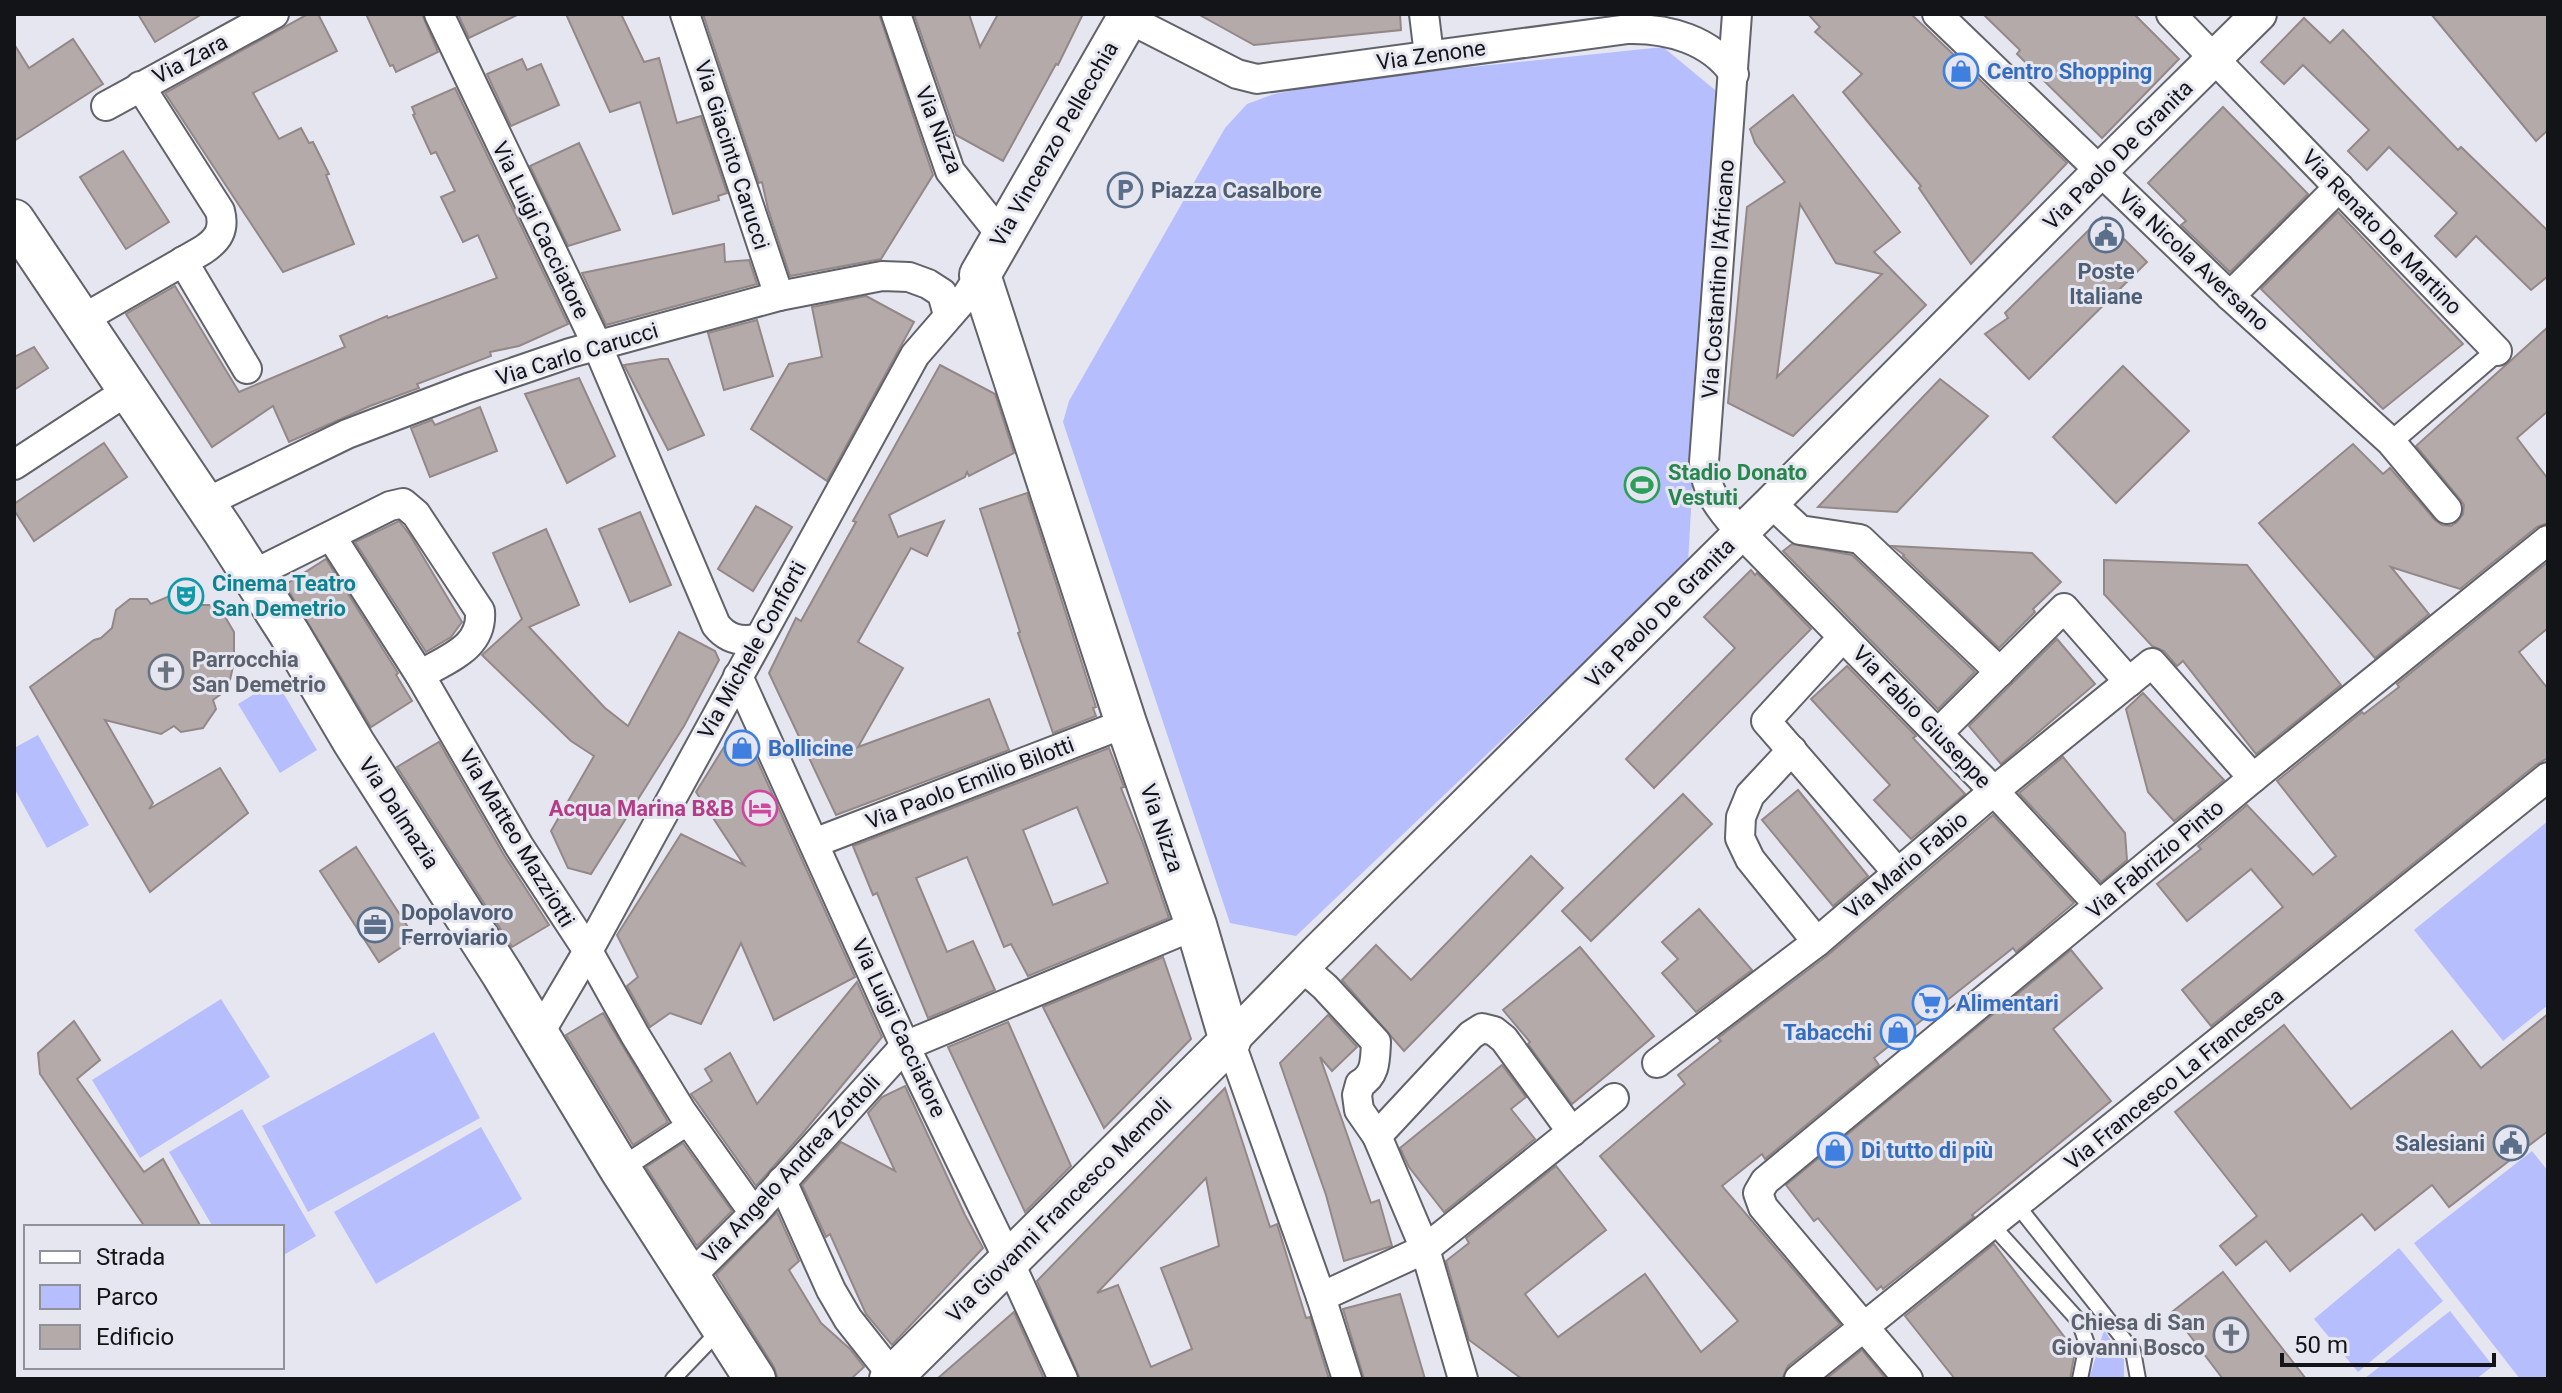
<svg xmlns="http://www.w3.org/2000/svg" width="2562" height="1393" font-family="Roboto,sans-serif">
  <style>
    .green { fill: #b7befe }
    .building { fill: #b4aaa9; stroke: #938887; stroke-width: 2; fill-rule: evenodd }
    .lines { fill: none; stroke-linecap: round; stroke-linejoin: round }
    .service-casing { stroke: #61626a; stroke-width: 18 }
    .pedestrian-casing { stroke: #61626a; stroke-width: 24 }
    .minor-casing { stroke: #61626a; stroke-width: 32 }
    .tertiary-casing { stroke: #61626a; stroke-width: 38 }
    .secondary-casing { stroke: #61626a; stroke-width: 44 }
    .service { stroke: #fff; stroke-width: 14 }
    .pedestrian { stroke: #fff; stroke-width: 20 }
    .minor { stroke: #fff; stroke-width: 28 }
    .tertiary { stroke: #fff; stroke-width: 34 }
    .secondary { stroke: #fff; stroke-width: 40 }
    .labels { text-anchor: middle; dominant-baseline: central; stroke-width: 6; stroke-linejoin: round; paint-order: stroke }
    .street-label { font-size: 22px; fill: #131417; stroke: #e5e6f0 }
    .shop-label { font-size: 22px; font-weight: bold; fill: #366cbe; stroke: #e5e6f0; text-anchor: start }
    .service-label { font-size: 22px; font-weight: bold; fill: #4e5e75; stroke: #e5e6f0; text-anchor: start }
    .leisure-label { font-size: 22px; font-weight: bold; fill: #27864d; stroke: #e5e6f0; text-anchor: start }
    .culture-label { font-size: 22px; font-weight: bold; fill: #0d838f; stroke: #e5e6f0; text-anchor: start }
    .worship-label { font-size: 22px; font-weight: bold; fill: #5b616d; stroke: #e5e6f0; text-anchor: start }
    .hotel-label { font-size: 22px; font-weight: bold; fill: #b23c85; stroke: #e5e6f0; text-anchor: end }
  </style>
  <rect width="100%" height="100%" fill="#e5e6f0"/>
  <g class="green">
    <polygon points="1663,47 1715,90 1688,563 1296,936 1230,923 1063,422 1069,401 1225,128 1247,104 1274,94 1347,80"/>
    <polygon points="276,681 317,750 280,773 238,704"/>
    <polygon points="38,735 89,825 47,848 14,788 14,748"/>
    <polygon points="2548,821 2548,1005 2503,1041 2414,930"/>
    <polygon points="221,999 270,1077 140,1158 92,1080"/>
    <polygon points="434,1032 480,1118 308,1212 262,1126"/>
    <polygon points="242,1109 316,1236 282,1256 282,1227 213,1227 169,1152"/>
    <polygon points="481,1127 522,1199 376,1284 334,1212"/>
    <polygon points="2532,1151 2548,1171 2548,1379 2520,1379 2414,1243"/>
    <polygon points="2399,1248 2443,1301 2358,1372 2314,1319"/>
    <polygon points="2450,1311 2493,1366 2476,1379 2364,1379"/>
    <polygon points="2104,1330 2124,1360 2124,1379 2089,1379"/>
  </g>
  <g class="building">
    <polygon points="138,14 202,14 155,42"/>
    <polygon points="308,14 318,14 337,51 253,93 279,139 301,128 309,143 313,142 329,174 326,175 354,244 283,272 165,93"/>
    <polygon points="366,14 422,14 438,52 396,72 393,65 390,66"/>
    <polygon points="458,14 519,14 469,38"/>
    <polygon points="566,14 621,14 644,62 659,58 677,123 701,116 727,193 718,196 719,200 673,214 640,102 610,112"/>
    <polygon points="703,14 879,14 933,175 881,259 790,276 768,209 762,182 759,183"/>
    <polygon points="914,14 969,14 980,47 998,14 1083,14 1058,65 1056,64 1003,161 956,135"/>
    <polygon points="1198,14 1400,14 1401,30 1254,45"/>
    <polygon points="1808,14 1911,14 2067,163 1971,264 1919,188 1921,186 1843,92 1862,74 1815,32 1820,27"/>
    <polygon points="1983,14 2134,14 2179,59 2102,138 2017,54 2020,50"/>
    <polygon points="2431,14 2548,14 2548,130 2536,141"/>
    <polygon points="2304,18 2330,43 2343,30 2458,150 2461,147 2548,231 2548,276 2531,290 2476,236 2456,257 2435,236 2457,213 2389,147 2367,170 2348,151 2369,130 2303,65 2284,84 2261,62"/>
    <polygon points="73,39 103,84 14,141 14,44 29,68"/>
    <polygon points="522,59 527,70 541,64 559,105 511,126 487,74"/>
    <polygon points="455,88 568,324 519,346 490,352 491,356 417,384 419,388 370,406 289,442 273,406 212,447 126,314 175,286 239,392 345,347 340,336 387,316 388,318 497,278 478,235 463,242 441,197 455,191 436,152 431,154 413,115 415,114 412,107"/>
    <path d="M1793,95L1900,232L1874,252L1926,305L1793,436L1728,403L1747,207L1785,182L1755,143L1750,129ZM1800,204L1836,263L1882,274L1777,377Z"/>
    <polygon points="2223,107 2308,194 2230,272 2181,225 2186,221 2148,183"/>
    <polygon points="579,143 620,230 568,246 530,166"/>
    <polygon points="123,151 169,222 126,249 80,177"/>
    <polygon points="2338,212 2463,344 2383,409 2261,289"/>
    <polygon points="2102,217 2147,262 2029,379 1985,334 2008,318 2005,313"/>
    <polygon points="724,244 725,262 749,260 757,284 606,325 582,273"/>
    <polygon points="866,296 914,322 827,481 751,429 789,364 822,357 812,307"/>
    <polygon points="757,320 773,376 724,390 708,333"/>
    <polygon points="2548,327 2548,411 2517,438 2548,479 2548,523 2537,527 2460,589 2391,567 2429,614 2375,658 2259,523 2353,444 2383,474 2390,468 2435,520 2442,525 2451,526 2457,522 2463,514 2464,505 2460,499 2416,446"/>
    <polygon points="34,347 48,368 14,390 14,357"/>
    <polygon points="661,359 668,359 704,435 668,450 624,365"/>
    <polygon points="940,365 995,394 1014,453 969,476 967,472 965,477 889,515 898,537 944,521 927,556 911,548 858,642 903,668 858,747 989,699 1009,750 836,815 769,673 796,618 801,621 856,522 853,521"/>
    <polygon points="2123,366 2189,431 2116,503 2053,437"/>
    <polygon points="579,378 615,456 567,483 525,394"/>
    <polygon points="1940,379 1988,416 1897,512 1818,507"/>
    <polygon points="480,407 497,451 430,477 411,428 432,420 435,425"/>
    <polygon points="104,443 127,477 34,541 14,510 14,504"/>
    <polygon points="1027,493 1096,707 1093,708 1096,716 1053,733 1018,633 1020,632 980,509"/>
    <polygon points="756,506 792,527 753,591 718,569"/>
    <polygon points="640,512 671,585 630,602 599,529"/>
    <polygon points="399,521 410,535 462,622 451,637 426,652 355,542"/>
    <polygon points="546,529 579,605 529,627 605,708 628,726 679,632 715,651 719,660 684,726 591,874 568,868 551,831 594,756 571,741 482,655 522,619 493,553"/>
    <polygon points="1792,544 1852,555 1975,672 1938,709 1783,551"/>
    <polygon points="1892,546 2032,553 2061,582 2033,609 2035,612 1999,648 1903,556 1904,555"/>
    <polygon points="326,559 398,673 396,675 412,701 371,727 285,585"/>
    <polygon points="2104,560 2247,565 2341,685 2256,754 2183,661 2177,666 2164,651 2152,646 2104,594"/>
    <polygon points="2548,562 2548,628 2519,652 2548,689 2548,758 2537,764 2211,1026 2182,990 2283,907 2251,869 2187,921 2157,884 2201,849 2198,846 2247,805 2313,875 2336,856 2277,781 2362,712 2364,714 2399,687 2397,684"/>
    <polygon points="1751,570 1755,575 1757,573 1811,629 1654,788 1626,759 1735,648 1704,617"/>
    <polygon points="172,595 196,605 209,605 221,610 234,632 234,662 228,689 213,700 216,709 203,728 181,732 174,726 161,734 105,720 153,803 149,809 220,768 248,813 150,892 30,687 94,640 101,638 112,628 116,610 130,599 147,599 151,604"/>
    <polygon points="2057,639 2095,684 2001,764 1969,726"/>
    <polygon points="1847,666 1916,736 1913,738 1965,794 1911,839 1874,800 1890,785 1811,699"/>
    <polygon points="2143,693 2224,780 2174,821 2148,792 2126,709"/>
    <polygon points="747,738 855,977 774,1020 741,943 701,1024 670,1013 650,1027 627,986 638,977 617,935 681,834 744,865 696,792 724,747"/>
    <polygon points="439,742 504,855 549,925 512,947 397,767"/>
    <path d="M1109,748L1124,787L1121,788L1143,843L1169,918L1028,976L1011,944L1004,947L967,857L916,878L947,952L973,941L995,990L928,1018L877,893L873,895L853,846ZM1077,807L1108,883L1053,905L1023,830Z"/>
    <polygon points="2063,757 2125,833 2127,860 2101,882 2019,793"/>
    <polygon points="1798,790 1868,876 1833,906 1762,820"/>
    <polygon points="1683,794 1712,824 1591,941 1562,911"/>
    <polygon points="1993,815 2074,903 2016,952 2013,948 1874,1058 1879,1065 1765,1159 1762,1154 1722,1186 1840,1324 1788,1366 1782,1379 1522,1379 1469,1340 1446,1261 1469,1243 1466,1238 1556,1166 1606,1230 1525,1294 1558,1337 1645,1274 1701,1352 1738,1321 1600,1156 1685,1084 1678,1075 1721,1041 1718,1038 1828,955"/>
    <polygon points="356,847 415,938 379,962 320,871"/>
    <polygon points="1531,856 1563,888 1404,1051 1342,980 1376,945 1411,980"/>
    <polygon points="1699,909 1752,970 1696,1012 1662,973 1678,959 1662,942"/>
    <polygon points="1580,947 1654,1036 1572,1104 1528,1044 1530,1042 1503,1010"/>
    <polygon points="2071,950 2102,988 2053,1029 2111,1101 1972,1215 1974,1217 1883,1289 1881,1286 1877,1290 1818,1218 1814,1221 1786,1185"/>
    <polygon points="1163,957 1191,1039 1104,1128 1043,1007"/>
    <polygon points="857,982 882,1037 802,1134 756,1186 691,1094 712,1081 705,1069 730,1053 757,1104"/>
    <polygon points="603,1013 668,1122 633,1145 566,1035"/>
    <polygon points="2548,1014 2548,1131 2449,1207 2432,1185 2375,1230 2362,1214 2290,1271 2266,1241 2236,1265 2220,1246 2257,1216 2175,1112 2284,1025 2351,1109 2452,1031 2481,1068"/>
    <polygon points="1328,1015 1357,1047 1332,1071 1320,1057 1371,1203 1379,1200 1392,1246 1344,1261 1326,1195 1280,1063"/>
    <polygon points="74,1021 100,1060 77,1079 144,1172 163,1159 201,1227 145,1227 40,1074 38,1053"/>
    <polygon points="1008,1022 1071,1166 1025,1212 948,1047"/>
    <polygon points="1502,1065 1526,1097 1511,1109 1535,1139 1444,1212 1409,1167 1400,1148"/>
    <polygon points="905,1086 965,1215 983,1248 892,1345 866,1314 830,1234 826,1237 802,1185 841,1142 895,1171 868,1113 882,1097"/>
    <path d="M1225,1088L1270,1227L1277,1224L1306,1318L1310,1317L1329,1379H1080L1037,1281ZM1206,1178L1219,1246L1161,1268L1192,1349L1151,1367L1118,1285L1097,1293Z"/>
    <polygon points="683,1143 732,1211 697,1246 646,1167"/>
    <polygon points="777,1212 799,1261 789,1270 821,1323 850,1349 864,1367 851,1379 778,1379 774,1367 716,1275"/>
    <polygon points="1994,1244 2075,1351 2070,1379 1955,1379 1905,1316"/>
    <polygon points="2223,1272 2306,1379 2223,1379 2172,1312"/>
    <polygon points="1400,1294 1425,1379 1364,1379 1343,1309"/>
    <polygon points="1014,1312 1044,1379 937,1379"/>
    <polygon points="1862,1350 1886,1379 1826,1379"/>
  </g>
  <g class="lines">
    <g class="service-casing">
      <g id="service">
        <polyline points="2017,1205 2133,1351 2138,1379"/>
        <polyline points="1992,1225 2079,1321 2087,1344 2080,1379"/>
        <polyline points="673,1379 719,1331"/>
      </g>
    </g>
    <g class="pedestrian-casing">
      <g id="pedestrian">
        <polyline points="2391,442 2497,351"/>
        <polyline points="620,1169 689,1124"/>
      </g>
    </g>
    <g class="minor-casing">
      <g id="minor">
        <path d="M439,14L597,345L716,625C727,639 740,642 757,639"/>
        <polyline points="685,14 779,296"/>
        <polyline points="896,14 950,171 1002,236"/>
        <polyline points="1424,14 1429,55"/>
        <path d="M1737,14L1704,462C1705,493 1722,511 1741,533L1994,791L2099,905"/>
        <polyline points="1937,14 2230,296 2391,442 2447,509"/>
        <polyline points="2171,14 2497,351"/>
        <path d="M1127,18L1237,74L1257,79L1628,29C1668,28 1711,40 1734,74"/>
        <polyline points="106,106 274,14"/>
        <polyline points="183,261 247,369"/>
        <polyline points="2230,296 2339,187"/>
        <path d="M81,320L203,250C218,240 225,230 220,211L140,86"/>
        <polyline points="14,465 127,391"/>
        <polyline points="205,503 347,434 468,388 570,353 779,296 882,276 909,277 928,284 942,293 948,315"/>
        <polyline points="1771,503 1800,530 1860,539 2000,672"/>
        <polyline points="331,536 420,675 519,846 588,951 635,1035 682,1112 754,1213"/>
        <path d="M252,575L390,506L403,503L416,514L480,611C483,648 448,658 420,675"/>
        <polyline points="1843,637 1766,721 1897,872"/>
        <polyline points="738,676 905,1046 1008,1259 1063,1379"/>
        <polyline points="1938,733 2064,608 2129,682"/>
        <polyline points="1792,750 1750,795 1741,817 1740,838 1750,859 1817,942"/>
        <polyline points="814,843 1126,723"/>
        <path d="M1302,967L1325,987L1376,1042C1375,1060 1376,1075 1360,1084L1357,1095L1359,1110L1377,1136L1425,1249L1463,1379"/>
        <polyline points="539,1034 588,951 915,355 967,295 980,275"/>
        <polyline points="1230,1041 1321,1297 1347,1379"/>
        <polyline points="1657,1063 1817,942 1994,791 2152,663 2253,778"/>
        <polyline points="1377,1136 1471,1035 1482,1028 1494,1031 1504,1039 1572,1132"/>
        <polyline points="782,1181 831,1290 848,1319 893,1376"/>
        <polyline points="690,1277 754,1213 905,1046 1196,925"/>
        <polyline points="1321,1297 1425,1249 1614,1098"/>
        <polyline points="1799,1379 2548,777"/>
        <polyline points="1908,1379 1763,1207 1758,1193 1765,1181 2253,778 2548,540"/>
      </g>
    </g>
    <g class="tertiary-casing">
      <polyline id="tertiary" points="1230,1041 1314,955 1771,503 2100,171 2259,14"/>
    </g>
    <g class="secondary-casing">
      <g id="secondary">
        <polyline points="14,220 224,532 289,633 354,743 502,974 620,1169 755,1379"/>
        <polyline points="890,1379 1230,1041 1196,925 1126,723 980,275 1130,14"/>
      </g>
    </g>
    <use href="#service" class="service"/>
    <use href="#pedestrian" class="pedestrian"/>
    <use href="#minor" class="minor"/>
    <use href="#tertiary" class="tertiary"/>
    <use href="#secondary" class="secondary"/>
  </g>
  <defs>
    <g id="shop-ring" transform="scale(1.8)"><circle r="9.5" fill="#e5e6f0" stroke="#3f7fe0" stroke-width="1.5"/><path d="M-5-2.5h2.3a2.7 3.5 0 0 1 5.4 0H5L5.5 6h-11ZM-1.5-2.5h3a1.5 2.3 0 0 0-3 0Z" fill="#3f7fe0"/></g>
    <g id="parking-ring" transform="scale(1.8)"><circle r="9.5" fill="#e5e6f0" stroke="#5c6f8a" stroke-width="1.5"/><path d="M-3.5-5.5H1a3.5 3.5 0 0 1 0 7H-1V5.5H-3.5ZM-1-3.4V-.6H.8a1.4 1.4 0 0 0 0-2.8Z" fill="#5c6f8a"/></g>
    <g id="civic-ring" transform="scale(1.8)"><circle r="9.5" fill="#e5e6f0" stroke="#5c6f8a" stroke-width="1.5"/><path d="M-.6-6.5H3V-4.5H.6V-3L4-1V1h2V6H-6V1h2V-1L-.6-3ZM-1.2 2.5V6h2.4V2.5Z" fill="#5c6f8a"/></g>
    <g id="stadium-ring" transform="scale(1.8)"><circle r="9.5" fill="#e5e6f0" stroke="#2e9e5b" stroke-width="1.5"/><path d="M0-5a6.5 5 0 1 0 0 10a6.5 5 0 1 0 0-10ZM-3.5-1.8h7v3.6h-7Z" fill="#2e9e5b"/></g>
    <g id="theatre-ring" transform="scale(1.8)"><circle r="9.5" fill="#e5e6f0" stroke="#0f9aa8" stroke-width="1.5"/><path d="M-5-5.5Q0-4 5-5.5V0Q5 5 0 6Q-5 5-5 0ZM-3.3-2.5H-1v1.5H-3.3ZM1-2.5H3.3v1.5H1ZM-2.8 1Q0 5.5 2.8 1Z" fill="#0f9aa8"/></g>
    <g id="church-ring" transform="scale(1.8)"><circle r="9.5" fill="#e5e6f0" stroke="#6b7280" stroke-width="1.5"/><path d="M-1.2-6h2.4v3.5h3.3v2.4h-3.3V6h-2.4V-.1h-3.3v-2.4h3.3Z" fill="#6b7280"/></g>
    <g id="hotel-ring" transform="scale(1.8)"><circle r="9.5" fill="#e5e6f0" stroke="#d1479c" stroke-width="1.5"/><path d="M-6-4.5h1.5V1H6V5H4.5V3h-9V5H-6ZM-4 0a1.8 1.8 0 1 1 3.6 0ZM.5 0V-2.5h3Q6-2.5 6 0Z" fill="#d1479c"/></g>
    <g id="office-ring" transform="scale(1.8)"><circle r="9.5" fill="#e5e6f0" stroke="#5c6f8a" stroke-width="1.5"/><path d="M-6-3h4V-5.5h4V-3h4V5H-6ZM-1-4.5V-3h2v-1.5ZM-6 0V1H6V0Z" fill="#5c6f8a"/></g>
    <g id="supermarket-ring" transform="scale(1.8)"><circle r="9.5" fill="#e5e6f0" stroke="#3f7fe0" stroke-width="1.5"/><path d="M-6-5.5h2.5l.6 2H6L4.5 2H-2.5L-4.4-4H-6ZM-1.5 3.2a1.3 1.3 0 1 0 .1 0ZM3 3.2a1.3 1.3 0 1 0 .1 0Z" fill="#3f7fe0"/></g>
  </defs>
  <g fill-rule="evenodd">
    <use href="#shop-ring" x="1961" y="71"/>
    <use href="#parking-ring" x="1125" y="190"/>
    <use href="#civic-ring" x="2106" y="235"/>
    <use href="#stadium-ring" x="1642" y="485"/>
    <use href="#theatre-ring" x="186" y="596"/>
    <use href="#church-ring" x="166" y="672"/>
    <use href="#shop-ring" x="742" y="748"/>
    <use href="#hotel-ring" x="760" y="808"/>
    <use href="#office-ring" x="375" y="925"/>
    <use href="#supermarket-ring" x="1930" y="1003"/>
    <use href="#shop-ring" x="1898" y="1032"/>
    <use href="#civic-ring" x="2511" y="1143"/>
    <use href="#shop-ring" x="1835" y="1150"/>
    <use href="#church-ring" x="2231" y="1335"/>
  </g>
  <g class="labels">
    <g class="street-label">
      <text transform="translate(1431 55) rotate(-8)">Via Zenone</text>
      <text transform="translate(190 59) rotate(-28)">Via Zara</text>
      <text transform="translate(939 130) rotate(68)">Via Nizza</text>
      <text transform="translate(1054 144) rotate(-60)">Via Vincenzo Pellecchia</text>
      <text transform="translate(732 155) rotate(72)">Via Giacinto Carucci</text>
      <text transform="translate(2118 155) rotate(-45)">Via Paolo De Granita</text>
      <text transform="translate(541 230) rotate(64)">Via Luigi Cacciatore</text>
      <text transform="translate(2382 232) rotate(46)">Via Renato De Martino</text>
      <text transform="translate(2194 260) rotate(43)">Via Nicola Aversano</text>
      <text transform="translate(1718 279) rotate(-86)">Via Costantino l'Africano</text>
      <text transform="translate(577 354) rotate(-17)">Via Carlo Carucci</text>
      <text transform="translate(1660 613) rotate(-45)">Via Paolo De Granita</text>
      <text transform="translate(752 650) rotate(-61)">Via Michele Conforti</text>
      <text transform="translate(1922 717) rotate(46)">Via Fabio Giuseppe</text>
      <text transform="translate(970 783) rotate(-21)">Via Paolo Emilio Bilotti</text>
      <text transform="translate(399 813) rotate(57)">Via Dalmazia</text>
      <text transform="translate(1162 828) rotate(71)">Via Nizza</text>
      <text transform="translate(517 838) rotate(59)">Via Matteo Mazziotti</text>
      <text transform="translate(2155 859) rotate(-40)">Via Fabrizio Pinto</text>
      <text transform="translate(1906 865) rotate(-40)">Via Mario Fabio</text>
      <text transform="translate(899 1028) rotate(65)">Via Luigi Cacciatore</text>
      <text transform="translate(2174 1079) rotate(-39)">Via Francesco La Francesca</text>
      <text transform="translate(791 1169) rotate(-47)">Via Angelo Andrea Zottoli</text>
      <text transform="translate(1059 1210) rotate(-45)">Via Giovanni Francesco Memoli</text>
    </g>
    <g class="shop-label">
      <text x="1987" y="71">Centro Shopping</text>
      <text x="768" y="748">Bollicine</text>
      <text x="1956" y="1003">Alimentari</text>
      <text x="1872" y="1032" text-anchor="end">Tabacchi</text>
      <text x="1861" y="1150">Di tutto di più</text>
    </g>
    <g class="service-label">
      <text x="1151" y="190">Piazza Casalbore</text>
      <text x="2106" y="271" text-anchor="middle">Poste<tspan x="2106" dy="25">Italiane</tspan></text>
      <text x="401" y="912">Dopolavoro<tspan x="401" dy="25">Ferroviario</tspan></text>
      <text x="2485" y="1143" text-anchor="end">Salesiani</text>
    </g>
    <g class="leisure-label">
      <text x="1668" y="472">Stadio Donato<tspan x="1668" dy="25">Vestuti</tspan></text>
    </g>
    <g class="culture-label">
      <text x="212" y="583">Cinema Teatro<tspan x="212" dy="25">San Demetrio</tspan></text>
    </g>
    <g class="worship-label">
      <text x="192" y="659">Parrocchia<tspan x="192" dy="25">San Demetrio</tspan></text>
      <text x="2205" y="1322" text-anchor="end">Chiesa di San<tspan x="2205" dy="25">Giovanni Bosco</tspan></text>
    </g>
    <g class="hotel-label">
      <text x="734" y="808">Acqua Marina B&amp;B</text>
    </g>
  </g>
  <rect width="2562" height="1393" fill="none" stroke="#131417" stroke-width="32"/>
  <rect x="24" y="1225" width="260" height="144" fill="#e5e6f0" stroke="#919299" stroke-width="2"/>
  <rect x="40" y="1251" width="40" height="12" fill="#ffffff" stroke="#919299" stroke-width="2"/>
  <text x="96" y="1265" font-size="24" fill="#131417">Strada</text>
  <rect x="40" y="1285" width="40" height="24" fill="#b7befe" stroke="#919299" stroke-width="2"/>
  <text x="96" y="1305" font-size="24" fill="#131417">Parco</text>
  <rect x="40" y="1325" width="40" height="24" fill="#b4aaa9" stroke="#919299" stroke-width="2"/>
  <text x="96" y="1345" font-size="24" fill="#131417">Edificio</text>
  <path d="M2282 1353v12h212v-12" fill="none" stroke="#131417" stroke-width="4"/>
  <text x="2294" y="1353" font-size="24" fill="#131417" stroke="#e5e6f0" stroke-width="6" paint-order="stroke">50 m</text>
</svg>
